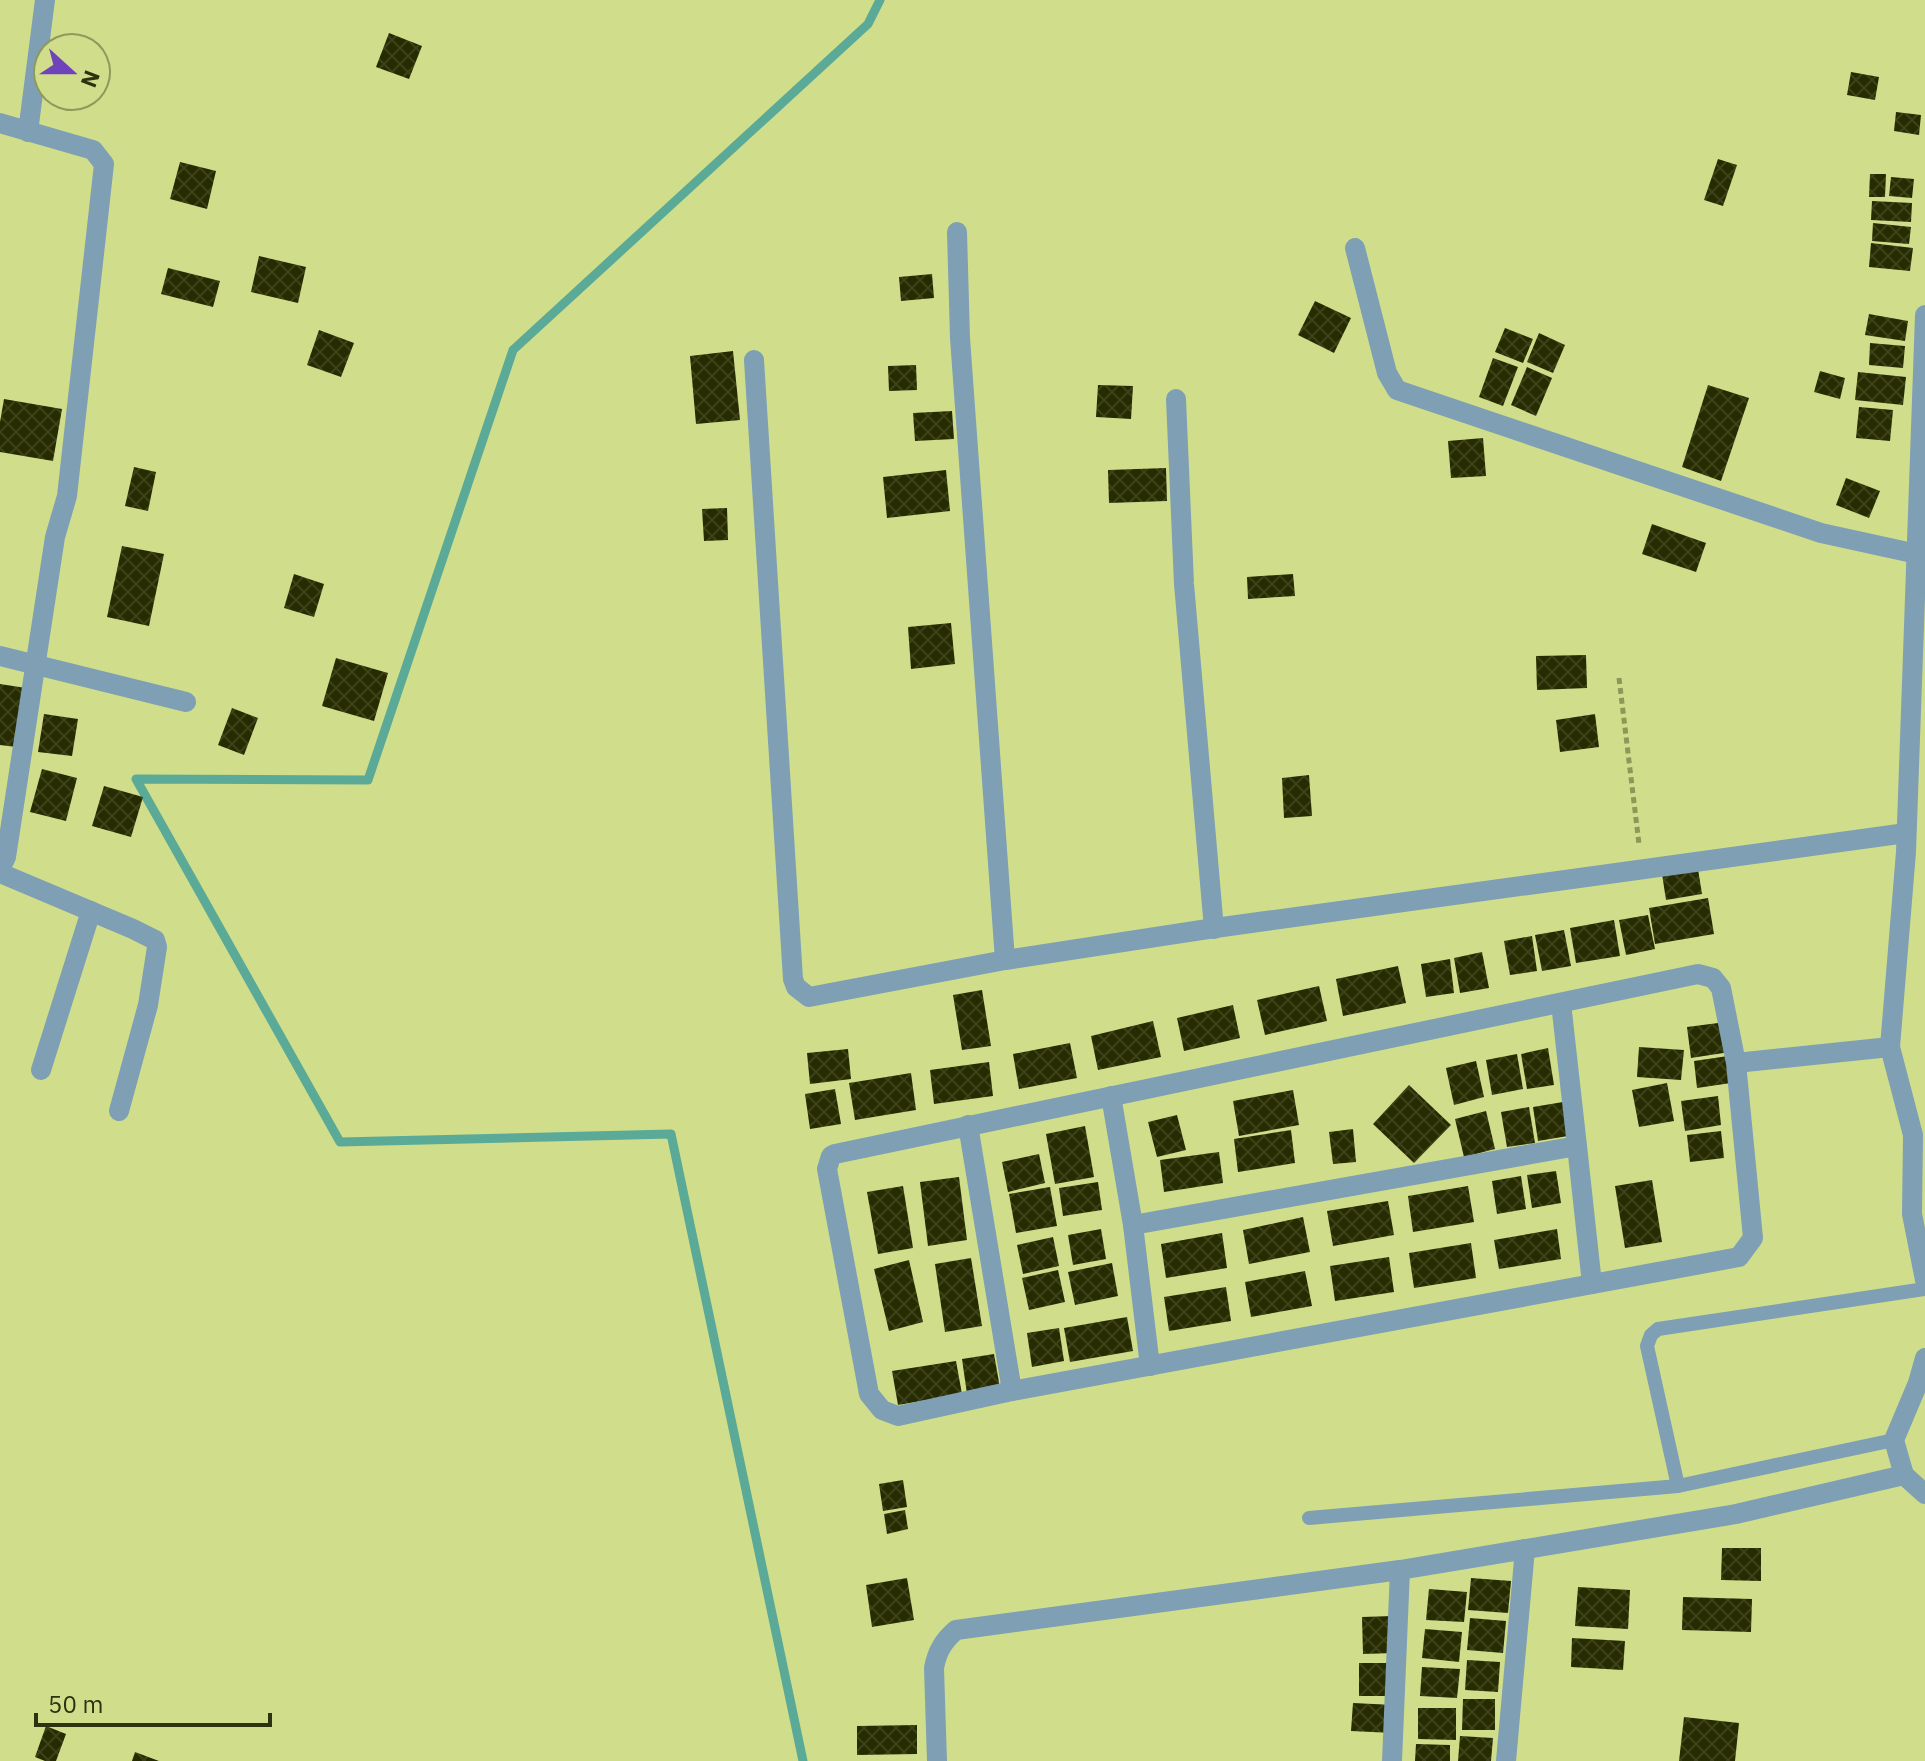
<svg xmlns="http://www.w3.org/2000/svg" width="1925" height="1761" font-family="'IBM Plex Sans',sans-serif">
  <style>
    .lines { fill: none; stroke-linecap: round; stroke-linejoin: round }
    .stream { stroke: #5aaa97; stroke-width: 9 }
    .building { fill: url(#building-cross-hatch) }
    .path { stroke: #8c9758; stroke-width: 5; stroke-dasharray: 6 4; stroke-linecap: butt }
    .lane { stroke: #7f9fb4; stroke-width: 14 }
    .street { stroke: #7f9fb4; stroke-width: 20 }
  </style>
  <defs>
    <pattern id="building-cross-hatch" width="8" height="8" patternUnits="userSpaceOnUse" patternTransform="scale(2)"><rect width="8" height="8" fill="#262b00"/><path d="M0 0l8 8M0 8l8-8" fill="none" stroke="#3d421b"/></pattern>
  </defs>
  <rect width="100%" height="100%" fill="#d0de8c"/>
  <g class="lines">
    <polyline class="stream" points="803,1761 671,1134 340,1142 136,779 368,780 513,350 868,24 880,0"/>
  </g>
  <g class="building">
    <polygon points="389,33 422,46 409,79 376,67"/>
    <polygon points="1851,72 1879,77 1875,100 1847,95"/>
    <polygon points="1896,112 1921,115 1919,135 1894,131"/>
    <polygon points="1718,159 1737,165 1723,206 1704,200"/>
    <polygon points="180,162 216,171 207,209 170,199"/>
    <polygon points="1870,174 1886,174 1885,197 1869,197"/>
    <polygon points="1891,177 1914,179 1912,198 1889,196"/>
    <polygon points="1872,201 1912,203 1911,222 1871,220"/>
    <polygon points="1873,223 1911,227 1909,244 1872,241"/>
    <polygon points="1871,243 1913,248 1910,271 1869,267"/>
    <polygon points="259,256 306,267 298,303 251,292"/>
    <polygon points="168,268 220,281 213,307 161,294"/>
    <polygon points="932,274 934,298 901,301 899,277"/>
    <polygon points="1315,301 1351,318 1334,353 1298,335"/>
    <polygon points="1869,314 1908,321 1905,341 1865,335"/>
    <polygon points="1505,328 1533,339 1523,363 1495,352"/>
    <polygon points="319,330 354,343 341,377 307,365"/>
    <polygon points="1539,333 1565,345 1553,373 1527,362"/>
    <polygon points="1870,343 1905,346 1903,368 1869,365"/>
    <polygon points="733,351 740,420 696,424 690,356"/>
    <polygon points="1493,358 1518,367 1503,406 1479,397"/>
    <polygon points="916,365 917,390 889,391 888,366"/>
    <polygon points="1527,367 1552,378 1536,416 1511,405"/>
    <polygon points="1820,371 1845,378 1840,399 1814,392"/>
    <polygon points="1858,372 1906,377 1903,405 1855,400"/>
    <polygon points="1098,385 1133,386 1131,419 1096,417"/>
    <polygon points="1708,385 1749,398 1721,481 1682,467"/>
    <polygon points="4,399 62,409 53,461 0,452 0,422"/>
    <polygon points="1859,407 1893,410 1890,441 1856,438"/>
    <polygon points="952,411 954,439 915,441 913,413"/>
    <polygon points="1483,438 1486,476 1451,478 1448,441"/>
    <polygon points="134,467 156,472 148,511 125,506"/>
    <polygon points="1166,468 1167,501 1109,503 1108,470"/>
    <polygon points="946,470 950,511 887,518 883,477"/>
    <polygon points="1846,478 1880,491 1869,518 1836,505"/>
    <polygon points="727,508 728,540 704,541 702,509"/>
    <polygon points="1652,524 1706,543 1696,572 1642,554"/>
    <polygon points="122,546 164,554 149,626 107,617"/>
    <polygon points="294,574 324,584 314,617 284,608"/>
    <polygon points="1293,574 1295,596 1248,599 1247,577"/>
    <polygon points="951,623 955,664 911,669 908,627"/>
    <polygon points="1586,655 1587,688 1537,690 1536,656"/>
    <polygon points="336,658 388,673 374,721 322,706"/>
    <polygon points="0,684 26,688 16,747 0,745"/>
    <polygon points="232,708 258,718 244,755 218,745"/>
    <polygon points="44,714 78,719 72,756 38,752"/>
    <polygon points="1595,714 1599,747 1560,752 1556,720"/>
    <polygon points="42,769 77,778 66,821 30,812"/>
    <polygon points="1309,775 1312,816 1284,818 1282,778"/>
    <polygon points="104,786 143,797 131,837 92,826"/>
    <polygon points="1698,869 1702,894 1666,900 1662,874"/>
    <polygon points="1708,898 1714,934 1655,944 1649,908"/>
    <polygon points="1648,915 1655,949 1626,955 1619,920"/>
    <polygon points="1614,920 1620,956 1576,963 1570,928"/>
    <polygon points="1564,930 1571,966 1542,971 1535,935"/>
    <polygon points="1532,936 1537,971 1510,975 1504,941"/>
    <polygon points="1482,952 1489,988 1460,993 1454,958"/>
    <polygon points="1450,959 1454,993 1426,997 1421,964"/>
    <polygon points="1398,966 1406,1003 1343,1016 1336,979"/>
    <polygon points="1319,986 1327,1021 1265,1035 1257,1000"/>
    <polygon points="982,990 991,1046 962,1050 953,995"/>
    <polygon points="1233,1005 1240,1038 1184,1051 1177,1018"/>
    <polygon points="1153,1021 1161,1057 1098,1070 1091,1036"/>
    <polygon points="1726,1022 1730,1052 1691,1058 1687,1027"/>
    <polygon points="1070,1043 1077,1078 1019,1089 1013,1054"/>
    <polygon points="1639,1047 1684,1050 1681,1080 1637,1077"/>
    <polygon points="1548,1048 1554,1085 1527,1089 1521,1054"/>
    <polygon points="848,1049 851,1079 810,1084 807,1053"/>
    <polygon points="1517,1054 1523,1089 1492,1095 1486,1060"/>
    <polygon points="1728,1056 1731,1083 1697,1088 1694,1061"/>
    <polygon points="1476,1061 1484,1097 1454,1105 1446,1068"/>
    <polygon points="989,1062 993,1096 934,1104 930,1070"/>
    <polygon points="911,1073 916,1110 855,1120 849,1083"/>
    <polygon points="1667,1083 1674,1121 1639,1127 1632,1090"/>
    <polygon points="1409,1085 1451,1125 1414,1163 1373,1124"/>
    <polygon points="835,1089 841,1124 810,1129 805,1094"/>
    <polygon points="1293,1090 1299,1125 1239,1136 1233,1101"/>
    <polygon points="1718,1096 1721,1125 1685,1131 1681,1101"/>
    <polygon points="1563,1102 1568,1136 1538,1141 1533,1107"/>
    <polygon points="1529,1107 1535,1143 1507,1147 1501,1112"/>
    <polygon points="1486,1111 1495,1149 1464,1157 1455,1119"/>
    <polygon points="1177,1115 1186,1150 1157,1157 1148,1122"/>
    <polygon points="1085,1126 1094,1177 1055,1184 1046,1134"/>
    <polygon points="1353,1129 1356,1162 1333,1164 1329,1132"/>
    <polygon points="1291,1130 1295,1163 1238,1172 1234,1139"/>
    <polygon points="1721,1131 1724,1158 1690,1162 1687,1135"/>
    <polygon points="1219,1152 1223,1183 1164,1192 1160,1160"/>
    <polygon points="1039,1154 1045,1183 1008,1192 1002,1162"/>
    <polygon points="1556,1171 1561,1203 1532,1208 1527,1175"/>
    <polygon points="1521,1176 1526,1209 1497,1214 1492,1181"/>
    <polygon points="959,1177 967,1240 928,1246 920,1182"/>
    <polygon points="1652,1180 1662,1242 1625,1248 1615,1186"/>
    <polygon points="1098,1182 1102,1210 1063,1216 1059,1188"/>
    <polygon points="903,1186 913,1248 878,1254 867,1192"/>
    <polygon points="1468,1186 1474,1222 1413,1232 1408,1196"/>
    <polygon points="1050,1187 1057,1226 1016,1233 1009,1194"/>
    <polygon points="1388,1201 1394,1235 1333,1246 1327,1211"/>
    <polygon points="1303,1217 1310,1252 1249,1264 1243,1230"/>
    <polygon points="1101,1229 1106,1259 1073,1265 1068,1235"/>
    <polygon points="1557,1229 1561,1259 1499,1269 1494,1240"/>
    <polygon points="1222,1233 1227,1268 1166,1278 1161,1244"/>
    <polygon points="1053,1237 1059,1266 1023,1274 1017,1245"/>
    <polygon points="1471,1243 1476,1278 1414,1288 1409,1253"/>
    <polygon points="1389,1257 1394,1292 1335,1301 1330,1266"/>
    <polygon points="971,1258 982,1326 945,1332 935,1264"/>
    <polygon points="909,1260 923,1322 889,1331 874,1269"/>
    <polygon points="1112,1263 1118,1296 1075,1305 1068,1272"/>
    <polygon points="1058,1270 1065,1302 1029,1310 1022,1278"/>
    <polygon points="1305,1271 1312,1306 1251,1317 1245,1282"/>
    <polygon points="1226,1287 1231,1321 1169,1331 1164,1297"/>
    <polygon points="1127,1317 1133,1351 1070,1362 1064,1328"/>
    <polygon points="1059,1328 1064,1361 1032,1367 1027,1333"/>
    <polygon points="994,1354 1000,1388 967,1394 962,1359"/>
    <polygon points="956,1361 962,1394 898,1405 892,1371"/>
    <polygon points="903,1480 907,1507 883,1511 879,1484"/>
    <polygon points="905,1510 908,1529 887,1534 884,1514"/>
    <polygon points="1722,1548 1761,1548 1761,1581 1721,1580"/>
    <polygon points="907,1578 914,1620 872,1627 866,1585"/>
    <polygon points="1471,1578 1511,1581 1508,1613 1468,1610"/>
    <polygon points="1578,1587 1630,1590 1628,1629 1575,1626"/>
    <polygon points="1429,1589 1467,1592 1464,1622 1426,1620"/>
    <polygon points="1683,1597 1752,1599 1751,1632 1682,1630"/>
    <polygon points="1393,1616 1395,1653 1363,1654 1362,1617"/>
    <polygon points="1470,1618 1506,1621 1503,1653 1467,1650"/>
    <polygon points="1425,1629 1462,1632 1459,1662 1422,1658"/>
    <polygon points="1572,1638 1625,1641 1623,1670 1571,1667"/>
    <polygon points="1467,1660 1500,1662 1498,1692 1465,1690"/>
    <rect x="1359" y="1663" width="31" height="33"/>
    <polygon points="1422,1667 1460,1669 1457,1698 1420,1696"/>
    <polygon points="1463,1699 1495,1699 1495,1730 1462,1730"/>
    <polygon points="1353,1703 1394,1705 1393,1733 1351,1731"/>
    <polygon points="1418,1708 1456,1708 1456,1740 1418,1739"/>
    <polygon points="1684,1717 1739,1723 1735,1761 1679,1761"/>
    <polygon points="917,1725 917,1754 857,1755 857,1726"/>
    <polygon points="46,1726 66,1734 56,1761 45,1761 35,1757"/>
    <polygon points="1460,1736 1493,1738 1491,1761 1458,1761"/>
    <polygon points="1416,1744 1450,1745 1450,1761 1415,1761"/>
    <polygon points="135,1752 159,1761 132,1761"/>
  </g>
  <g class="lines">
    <polyline class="path" points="1619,678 1639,844"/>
    <g class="lane">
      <polyline points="1678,1486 1647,1346 1651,1335 1658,1329 1925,1289"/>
      <polyline points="1309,1518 1678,1486 1894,1440"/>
    </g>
    <g class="street">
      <polyline points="0,123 93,150 104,164 67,496 55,537 6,857 0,869"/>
      <polyline points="28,132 45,0"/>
      <polyline points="957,232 960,338 1005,960"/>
      <polyline points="1355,248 1387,373 1397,390 1821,533 1917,554"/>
      <polyline points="1925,315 1906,852 1890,1047 1913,1135 1912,1214 1925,1280"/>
      <polyline points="754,360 793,979 796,987 809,997 1005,960 1208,929 1906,833"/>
      <polyline points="1176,399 1184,584 1214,929"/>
      <polyline points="0,656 186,702"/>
      <polyline points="0,873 133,929 155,940 157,947 148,1005 119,1111"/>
      <polyline points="1736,1063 1753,1238 1739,1257 1012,1391 898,1416 882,1410 869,1394 827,1169 831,1156 835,1154 1698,974 1713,978 1721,988 1736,1063 1890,1047"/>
      <polyline points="41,1070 91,911"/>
      <polyline points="1111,1096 1133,1225 1150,1366"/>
      <polyline points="968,1125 1012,1391"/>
      <polyline points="1577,1146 1592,1284"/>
      <polyline points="1133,1225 1577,1146 1561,1003"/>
      <polyline points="1904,1475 1925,1494"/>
      <path d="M937,1761L934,1668C937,1652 943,1641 956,1630L1400,1570L1736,1514L1904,1475L1894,1440L1918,1383L1925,1358"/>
      <polyline points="1392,1761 1400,1570"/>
      <polyline points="1506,1761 1525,1549"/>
    </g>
  </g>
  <g transform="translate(72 72) rotate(111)"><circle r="38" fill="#d0de8c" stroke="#8f995a" stroke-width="2"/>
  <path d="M0-6L14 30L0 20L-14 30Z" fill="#6f43bb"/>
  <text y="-12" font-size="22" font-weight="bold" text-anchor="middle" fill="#2d3210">N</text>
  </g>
  <path d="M36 1713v12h234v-12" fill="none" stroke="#2d3210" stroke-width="4"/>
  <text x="48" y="1713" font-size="24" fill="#2d3210" stroke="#d0de8c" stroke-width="6" paint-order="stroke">50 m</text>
</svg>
